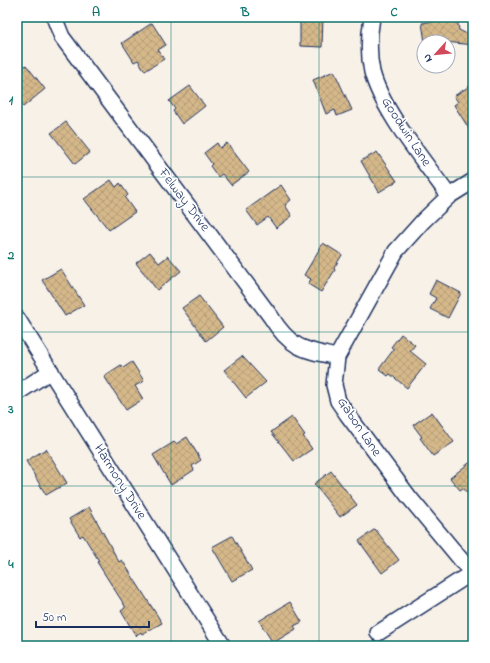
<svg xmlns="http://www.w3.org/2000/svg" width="490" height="663" font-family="'Indie Flower',sans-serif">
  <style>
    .building { fill: url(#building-cross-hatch); stroke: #1b2f5e }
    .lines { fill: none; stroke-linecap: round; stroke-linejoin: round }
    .minor-casing { stroke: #1b2f5e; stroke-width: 18 }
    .minor { stroke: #fff; stroke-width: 15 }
    .grid { fill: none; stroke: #0f766e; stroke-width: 1; stroke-opacity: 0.55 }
    .labels { text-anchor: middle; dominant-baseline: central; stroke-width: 3.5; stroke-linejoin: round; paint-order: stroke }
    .street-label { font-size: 14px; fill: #1b2f5e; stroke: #fff }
    .neatline { fill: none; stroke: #0f766e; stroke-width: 1.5 }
    .grid-label { font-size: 13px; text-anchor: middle; font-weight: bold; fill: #0f766e }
  </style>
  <defs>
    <pattern id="building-cross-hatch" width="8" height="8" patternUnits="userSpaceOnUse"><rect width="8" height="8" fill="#d5b88a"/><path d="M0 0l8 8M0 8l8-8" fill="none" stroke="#b69e7a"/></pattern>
  </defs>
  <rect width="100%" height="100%" fill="#f7f1e8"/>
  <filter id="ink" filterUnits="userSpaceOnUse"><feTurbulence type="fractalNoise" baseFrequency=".025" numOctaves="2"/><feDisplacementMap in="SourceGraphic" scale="8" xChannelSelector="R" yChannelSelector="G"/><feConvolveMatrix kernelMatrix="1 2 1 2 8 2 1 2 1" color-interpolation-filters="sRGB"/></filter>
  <g filter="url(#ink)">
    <g class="building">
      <polygon points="300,17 323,17 322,47 300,46"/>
      <polygon points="457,18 459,30 473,37 473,45 446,42 425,42 422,23"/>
      <polygon points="152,23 166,45 158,50 164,59 145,71 138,60 134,62 122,43"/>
      <polygon points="26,65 45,89 23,107 17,99 17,72"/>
      <polygon points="334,71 352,110 337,116 335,110 326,114 313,80"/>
      <polygon points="473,84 473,135 454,105 458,102 454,96"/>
      <polygon points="190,86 205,106 182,124 173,111 175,109 169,101"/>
      <polygon points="66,122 90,152 75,164 51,133"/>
      <polygon points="217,143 220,148 227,143 249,172 231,185 222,174 218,177 210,166 212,164 204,153"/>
      <polygon points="377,152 397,181 379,192 361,161"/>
      <polygon points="111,180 116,187 120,183 128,195 125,198 135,212 109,230 84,199"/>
      <polygon points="281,185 291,200 285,205 292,216 276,228 268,217 257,225 246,210"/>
      <polygon points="323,243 342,255 334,268 335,270 321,292 308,284 311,279 304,275"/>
      <polygon points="150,252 159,263 168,256 181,271 157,290 136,263"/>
      <polygon points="61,269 84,305 65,316 42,280"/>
      <polygon points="436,280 461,293 448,318 430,309 436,298 429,294"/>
      <polygon points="199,296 223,327 206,341 182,308"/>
      <polygon points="401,334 415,345 410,351 426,364 407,388 390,374 388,376 379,369 394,349 391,347"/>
      <polygon points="242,356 266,382 246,398 224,370"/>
      <polygon points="132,362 144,381 135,386 143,399 126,410 104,376 121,365 123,368"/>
      <polygon points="432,412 454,442 433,456 420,438 422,437 413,425"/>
      <polygon points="292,417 305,435 303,436 312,449 294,461 271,432"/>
      <polygon points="187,437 201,460 192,466 194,470 171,485 153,455 174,442 176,444"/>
      <polygon points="46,449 67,483 46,495 26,461"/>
      <polygon points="473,460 473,500 463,488 460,490 450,478"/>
      <polygon points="331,471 357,505 340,517 314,484"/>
      <polygon points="89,507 119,562 122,560 162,623 142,634 141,632 136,636 121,611 125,608 125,606 97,562 99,561 83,535 80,537 69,519"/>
      <polygon points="375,529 399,560 382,573 359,541"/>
      <polygon points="232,536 252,570 232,581 212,547"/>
      <polygon points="290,602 302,622 294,626 296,629 273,643 259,621"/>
    </g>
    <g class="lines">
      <g class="minor-casing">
        <g id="minor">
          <path d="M54,17L62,37L271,317C290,348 303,350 337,357"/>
          <path d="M372,17C369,35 368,54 372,72C382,111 425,162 449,196"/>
          <polyline points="17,318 223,646"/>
          <polyline points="17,393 51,371"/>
          <polyline points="472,573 409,497 347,414 338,401 334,385 337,357 396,251 423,221 449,196 473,181"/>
          <polyline points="378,633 473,572"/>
        </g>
      </g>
      <use href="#minor" class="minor"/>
    </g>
  </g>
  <path class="grid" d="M171,17V646M319,17V646M17,177H473M17,332H473M17,486H473"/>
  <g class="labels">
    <g class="street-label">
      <text transform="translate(406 132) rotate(57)">Goodwin Lane</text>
      <text transform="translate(184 200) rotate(53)">Felway Drive</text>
      <text transform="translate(359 427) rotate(56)">Gabon Lane</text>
      <text transform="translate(120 482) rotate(58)">Harmony Drive</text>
    </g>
  </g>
  <rect width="490" height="663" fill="none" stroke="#fff" stroke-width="44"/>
  <g transform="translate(436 54) rotate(243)"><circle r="19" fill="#ffffff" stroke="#a4acbf"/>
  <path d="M0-3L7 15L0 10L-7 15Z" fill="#d1495b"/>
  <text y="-6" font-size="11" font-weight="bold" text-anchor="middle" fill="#1b2f5e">N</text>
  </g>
  <path d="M36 621v6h113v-6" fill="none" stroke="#1b2f5e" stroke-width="2"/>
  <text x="42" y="621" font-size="12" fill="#1b2f5e" stroke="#ffffff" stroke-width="3" paint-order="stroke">50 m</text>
  <rect x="22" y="22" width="446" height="619" class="neatline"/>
  <g class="grid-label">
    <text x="96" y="16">A</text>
    <text x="245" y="16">B</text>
    <text x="394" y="16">C</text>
    <text x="11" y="104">1</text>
    <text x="11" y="259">2</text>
    <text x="11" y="413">3</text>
    <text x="11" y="568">4</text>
  </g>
</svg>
